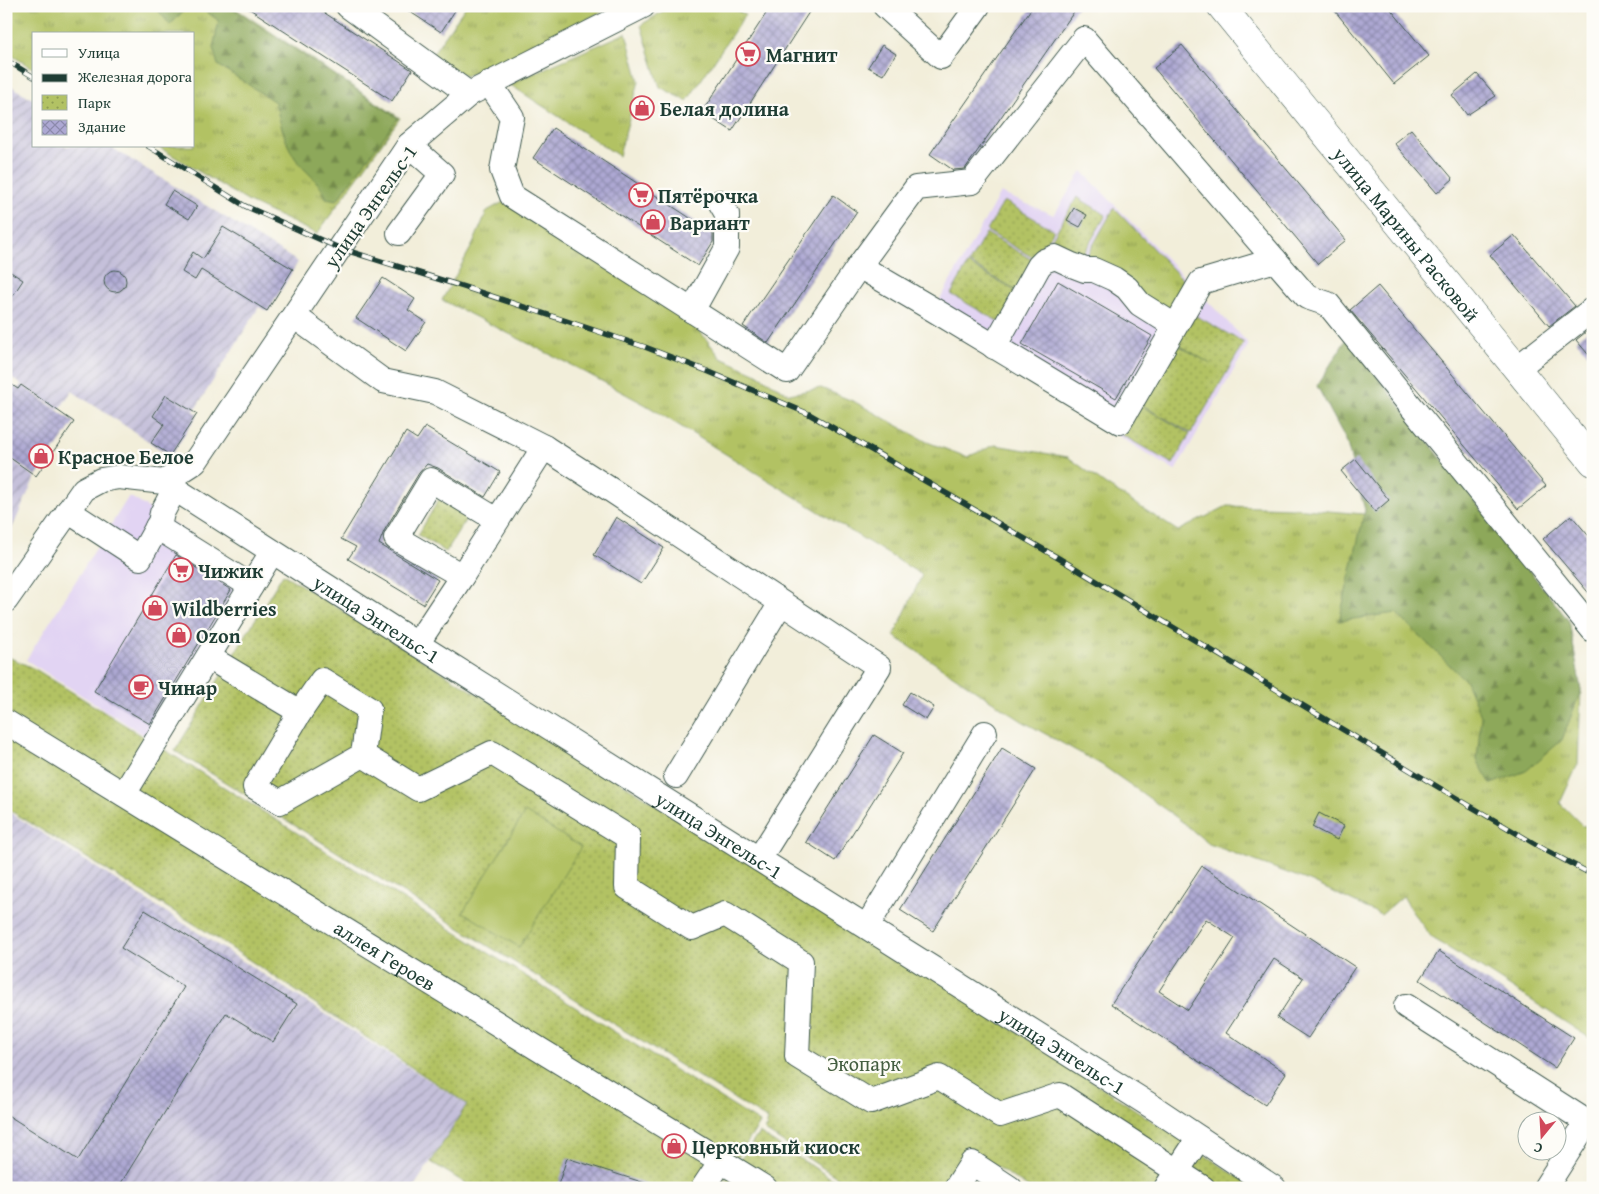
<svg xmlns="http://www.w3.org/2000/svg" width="1599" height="1194" font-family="'Gentium Book Plus',serif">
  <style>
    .built { fill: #e2d4f3 }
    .industrial { fill: url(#industrial-furrows) }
    .grass { fill: url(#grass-tufts); stroke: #68804c }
    .forest { fill: url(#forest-firs); stroke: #567247 }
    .park { fill: url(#park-dots); stroke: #68804c }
    .pitch { fill: #b2c264; stroke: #68804c }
    .building { fill: url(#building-cross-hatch); fill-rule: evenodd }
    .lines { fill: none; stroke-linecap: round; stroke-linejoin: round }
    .minor-casing { stroke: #3f584d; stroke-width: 26 }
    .major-casing { stroke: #3f584d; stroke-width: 29 }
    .minor { stroke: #fff; stroke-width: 24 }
    .major { stroke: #fff; stroke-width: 28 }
    .rail-casing { stroke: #1f3d34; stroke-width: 5.5 }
    .rail { stroke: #fdfcf7; stroke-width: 4; stroke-dasharray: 11; stroke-linecap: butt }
    .labels { text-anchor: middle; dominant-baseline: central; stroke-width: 4.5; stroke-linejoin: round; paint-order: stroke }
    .poi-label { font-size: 20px; font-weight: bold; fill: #1f3d34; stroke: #fdfcf7; text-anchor: start }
    .street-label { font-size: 20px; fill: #1f3d34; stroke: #fdfcf7 }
    .park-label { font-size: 20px; fill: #445e40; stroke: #fdfcf7 }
  </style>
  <defs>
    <pattern id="industrial-furrows" width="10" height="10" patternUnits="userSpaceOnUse" patternTransform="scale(1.25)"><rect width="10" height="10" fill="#c5c0da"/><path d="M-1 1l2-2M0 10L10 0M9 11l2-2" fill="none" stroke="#9f9db2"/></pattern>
    <pattern id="grass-tufts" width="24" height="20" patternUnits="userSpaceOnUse" patternTransform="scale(1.25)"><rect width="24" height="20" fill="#b2c264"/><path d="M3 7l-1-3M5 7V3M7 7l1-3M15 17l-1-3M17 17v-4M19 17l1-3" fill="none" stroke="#909f53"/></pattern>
    <pattern id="forest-firs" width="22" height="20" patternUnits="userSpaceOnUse" patternTransform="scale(1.25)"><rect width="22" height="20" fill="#8da85a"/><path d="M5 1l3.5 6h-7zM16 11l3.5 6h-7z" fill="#738a4b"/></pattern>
    <pattern id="park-dots" width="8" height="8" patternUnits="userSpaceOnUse" patternTransform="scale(1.25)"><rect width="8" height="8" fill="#b2c264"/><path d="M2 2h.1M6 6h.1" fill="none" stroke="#909f53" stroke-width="1.8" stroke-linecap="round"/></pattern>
    <pattern id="building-cross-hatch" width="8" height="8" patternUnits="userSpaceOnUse" patternTransform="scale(1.25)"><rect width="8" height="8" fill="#ada8d3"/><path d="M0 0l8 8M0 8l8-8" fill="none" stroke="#8c8aac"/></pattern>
  </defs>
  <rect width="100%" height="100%" fill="#fdfcf7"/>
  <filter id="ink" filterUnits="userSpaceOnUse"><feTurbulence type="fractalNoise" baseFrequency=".02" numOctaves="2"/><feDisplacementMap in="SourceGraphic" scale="10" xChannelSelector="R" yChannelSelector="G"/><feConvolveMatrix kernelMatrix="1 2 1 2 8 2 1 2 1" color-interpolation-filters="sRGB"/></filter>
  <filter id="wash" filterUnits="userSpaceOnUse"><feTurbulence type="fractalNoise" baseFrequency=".0096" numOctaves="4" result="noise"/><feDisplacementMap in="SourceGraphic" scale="20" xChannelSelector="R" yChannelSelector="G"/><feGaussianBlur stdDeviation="1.12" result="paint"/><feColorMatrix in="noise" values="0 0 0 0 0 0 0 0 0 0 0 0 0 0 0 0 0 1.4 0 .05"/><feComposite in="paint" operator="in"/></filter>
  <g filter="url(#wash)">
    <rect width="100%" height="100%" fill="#f2eeda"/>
    <g class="built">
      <polygon points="1082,171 1249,344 1175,471 929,319 1000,193 1054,215"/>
      <polygon points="129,496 250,572 152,740 26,660"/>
    </g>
    <g class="industrial">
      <polygon points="6,83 34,100 34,146 109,146 298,262 268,312 259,307 194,411 198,414 171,456 72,391 59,410 6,374"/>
      <polygon points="6,456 35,477 6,542"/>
      <polygon points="6,810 468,1105 413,1188 6,1188"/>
    </g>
    <g class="grass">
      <polygon points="6,6 232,6 400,118 317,234 249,202 157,146 194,146 194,34 34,34 34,69 6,52"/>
      <polygon points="466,6 613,6 503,62 465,76 431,56"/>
      <polygon points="671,6 728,6 745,15 687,101 660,87 641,25"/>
      <polygon points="626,33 639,81 619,156 509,84"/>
      <polygon points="505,201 695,325 721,358 755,373 789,394 821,388 855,402 927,442 967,457 995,445 1068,457 1106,485 1178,531 1227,506 1293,508 1387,516 1569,621 1581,690 1578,764 1560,803 1583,826 1593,825 1593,1040 1475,964 1433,939 1413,913 1403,896 1381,915 1312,882 1209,844 1176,817 1102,765 1022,721 894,636 922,575 646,405 581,370 442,300 473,244 487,211"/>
      <polygon points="1114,208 1188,285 1170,313 1083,263"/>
    </g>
    <g class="forest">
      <polygon points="155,6 188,6 170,25"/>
      <path d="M199,6H229L398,118L337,200L326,198C318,178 306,174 295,158C284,142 280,120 275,102L218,65L213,48L219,21Z"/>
      <polygon points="1347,338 1569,621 1581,690 1562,740 1526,771 1491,784 1477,760 1481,716 1466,681 1396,613 1339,621 1365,510 1346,440 1317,386"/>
    </g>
    <g class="park">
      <polygon points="1077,197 1106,215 1077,265 1047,247"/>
      <polygon points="1004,201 1054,230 1037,260 987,231"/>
      <polygon points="986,233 1036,262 1019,292 969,263"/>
      <polygon points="968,264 1019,293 1001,323 951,294"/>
      <polygon points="1193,314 1244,343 1191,433 1140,404 1176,344 1211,364 1176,343"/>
      <polygon points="1140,405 1190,434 1173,464 1122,435"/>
      <polygon points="439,499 468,516 446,552 418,535"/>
      <polygon points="283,574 870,936 1255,1188 1029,1188 969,1149 944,1188 854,1188 765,1131 768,1120 175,751"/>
      <polygon points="6,656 35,669 152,742 760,1123 718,1188 473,1188 431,1162 467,1104 204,930 6,808"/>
      <polygon points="759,1133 847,1188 721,1188"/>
    </g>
    <polygon class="pitch" points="525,812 581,847 519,947 463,912"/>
    <g id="blocks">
      <g class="building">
        <polygon points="245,6 314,6 412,70 392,101"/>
        <polygon points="401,6 458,6 441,32"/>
        <polygon points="771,6 813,6 732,131 702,112"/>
        <polygon points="1033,6 1078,6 965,169 953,170 930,154"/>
        <polygon points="1331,6 1388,6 1429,56 1394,84"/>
        <polygon points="882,45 896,54 883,75 868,67"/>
        <polygon points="1182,45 1346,240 1318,264 1154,68"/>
        <polygon points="1477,74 1496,96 1467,115 1452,95"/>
        <polygon points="553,128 713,233 713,242 698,266 533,158"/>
        <polygon points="1411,129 1453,179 1437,193 1394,143"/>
        <polygon points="172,191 197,206 189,219 164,204"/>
        <polygon points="833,195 857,212 768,343 743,326"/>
        <polygon points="1074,208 1087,215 1080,227 1067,220"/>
        <polygon points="223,227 293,269 267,311 201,270 195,280 182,272 193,252 203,259"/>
        <polygon points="1514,235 1575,306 1549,326 1490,255"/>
        <polygon points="6,269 23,280 6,306"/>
        <circle cx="115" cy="281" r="11"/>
        <polygon points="383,278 415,299 408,310 426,322 406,351 356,318"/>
        <polygon points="1058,281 1152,336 1116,398 1022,344"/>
        <polygon points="1378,286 1546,486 1518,509 1350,310"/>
        <polygon points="1592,327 1593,327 1593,360 1576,340"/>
        <polygon points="6,381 18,389 21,385 74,422 36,476 6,455"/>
        <polygon points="166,395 197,414 170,455 151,443 164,424 153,416"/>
        <polygon points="425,427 500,472 485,497 438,468 427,464 419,473 384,531 379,544 438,580 423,604 348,559 356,547 341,539 406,432 417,439"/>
        <polygon points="1356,459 1389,500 1375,512 1341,471"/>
        <polygon points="1571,515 1593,541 1593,598 1543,539"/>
        <polygon points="616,517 664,548 641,584 594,555"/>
        <polygon points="176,555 231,590 150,724 94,691"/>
        <polygon points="910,692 934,707 926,720 902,705"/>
        <polygon points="874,735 903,753 835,861 806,842"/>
        <polygon points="1002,748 1036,769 933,931 900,910"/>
        <polygon points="1319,813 1344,826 1337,840 1312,827"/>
        <path d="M1202,866L1355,967L1308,1038L1277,1018L1303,978L1274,959L1226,1033L1286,1073L1265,1105L1111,1004ZM1206,919L1235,938L1188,1010L1159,991Z"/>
        <polygon points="145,910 297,1004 273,1042 226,1013 118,1188 21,1188 6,1178 6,1114 78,1160 184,987 121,948"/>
        <polygon points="1439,951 1574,1038 1555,1068 1420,980"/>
        <polygon points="567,1158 651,1185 651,1188 557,1188"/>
      </g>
    </g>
  </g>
  <g filter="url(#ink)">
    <use href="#blocks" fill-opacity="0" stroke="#3f584d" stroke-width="1"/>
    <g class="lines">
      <g class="minor-casing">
        <g id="minor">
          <polyline points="348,6 469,94"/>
          <path id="s1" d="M643,6L469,94L409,145L195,462L164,482L417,644L1156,1109L1274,1188"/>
          <polyline points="885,6 941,57 978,6"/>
          <polyline points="489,83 512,117 502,170 512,196 787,371 859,266 916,188 972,182 1084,39 1307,297 1328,304 1593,630"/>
          <polyline points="399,233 442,174 409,145"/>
          <polyline points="859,266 934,310 1120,422 1201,282 1275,260"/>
          <polyline points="692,311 727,248 727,214 720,202"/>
          <polyline points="294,316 383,381 435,392 544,447 611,490 879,667 759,859"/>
          <polyline points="994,347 1039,266 1044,261 1055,257 1072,265 1085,270 1094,270 1114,279 1127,288 1140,304 1175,326"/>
          <polyline points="1516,369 1593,309"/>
          <polyline points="68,511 140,558 160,522 162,513 174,490"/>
          <polyline points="157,527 251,586"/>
          <polyline points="462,576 544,447"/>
          <polyline points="6,600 84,489 101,480 119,477 164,482"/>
          <polyline points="417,644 462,576 396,538 431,480 497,520"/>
          <polyline points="215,661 300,712"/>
          <polygon points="322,680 369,709 363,755 280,802 255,787 300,712"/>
          <path id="s2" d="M6,722L765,1188"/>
          <polyline points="363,755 418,789 492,753 628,837 627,887 692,928 725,914 801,962 797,1056 871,1102 939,1077 1000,1115 1060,1095 1203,1188"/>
          <polyline points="676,776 781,603"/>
          <polyline points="124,794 272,552"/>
          <polyline points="867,926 985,733"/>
          <polyline points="1406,1006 1587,1122 1545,1188"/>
          <polyline points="703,1188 721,1161"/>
          <polyline points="956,1188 972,1163 1010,1188"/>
          <polyline points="1166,1188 1199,1138"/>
        </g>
      </g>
      <g class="major-casing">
        <g id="major">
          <path id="s3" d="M1221,6L1593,462"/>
        </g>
      </g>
      <use href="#minor" class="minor"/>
      <use href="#major" class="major"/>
      <g class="rail-casing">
        <g id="rail">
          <polyline points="6,60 34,77"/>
          <polyline points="148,146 245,206 339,248 464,287 645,347 707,371 809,414 1060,559 1443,790 1547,851 1593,875"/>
        </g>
      </g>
      <use href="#rail" class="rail"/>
    </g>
  </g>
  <defs>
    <g id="supermarket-ring" transform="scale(1.25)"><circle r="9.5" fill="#fdfcf7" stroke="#d1495b" stroke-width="1.5"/><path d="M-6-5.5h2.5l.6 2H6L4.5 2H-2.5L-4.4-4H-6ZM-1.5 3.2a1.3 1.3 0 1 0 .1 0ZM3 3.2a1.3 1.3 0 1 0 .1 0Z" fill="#d1495b"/></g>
    <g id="shop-ring" transform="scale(1.25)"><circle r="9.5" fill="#fdfcf7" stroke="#d1495b" stroke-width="1.5"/><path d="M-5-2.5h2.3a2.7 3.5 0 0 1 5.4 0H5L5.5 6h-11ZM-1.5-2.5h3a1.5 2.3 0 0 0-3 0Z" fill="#d1495b"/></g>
    <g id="cafe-ring" transform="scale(1.25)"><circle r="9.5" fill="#fdfcf7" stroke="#d1495b" stroke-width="1.5"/><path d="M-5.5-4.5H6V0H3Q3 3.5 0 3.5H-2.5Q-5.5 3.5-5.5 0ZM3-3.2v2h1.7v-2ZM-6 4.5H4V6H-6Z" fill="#d1495b"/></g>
  </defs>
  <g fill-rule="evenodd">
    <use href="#supermarket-ring" x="748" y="54"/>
    <use href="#shop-ring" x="642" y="108"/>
    <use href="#supermarket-ring" x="641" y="195"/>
    <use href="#shop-ring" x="653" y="222"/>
    <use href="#shop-ring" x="41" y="456"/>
    <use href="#supermarket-ring" x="181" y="570"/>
    <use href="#shop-ring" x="155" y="608"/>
    <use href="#shop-ring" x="179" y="635"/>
    <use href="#cafe-ring" x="141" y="687"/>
    <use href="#shop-ring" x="674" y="1146"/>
  </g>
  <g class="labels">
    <g class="poi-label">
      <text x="766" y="54">Магнит</text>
      <text x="660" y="108">Белая долина</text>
      <text x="658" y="195">Пятёрочка</text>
      <text x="670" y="222">Вариант</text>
      <text x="58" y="456">Красное Белое</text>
      <text x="198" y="570">Чижик</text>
      <text x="172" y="608">Wildberries</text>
      <text x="196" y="635">Ozon</text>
      <text x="158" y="687">Чинар</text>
      <text x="692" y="1146">Церковный киоск</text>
    </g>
    <g class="street-label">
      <text transform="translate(370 206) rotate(-55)">улица Энгельс-1</text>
      <text stroke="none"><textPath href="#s3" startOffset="294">улица Марины Расковой</textPath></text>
      <text stroke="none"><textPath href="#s1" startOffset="946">улица Энгельс-1</textPath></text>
      <text stroke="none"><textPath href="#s1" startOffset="1351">улица Энгельс-1</textPath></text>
      <text stroke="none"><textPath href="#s2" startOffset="445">аллея Героев</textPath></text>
      <text stroke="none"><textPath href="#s1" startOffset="1756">улица Энгельс-1</textPath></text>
    </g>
    <g class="park-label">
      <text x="864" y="1063">Экопарк</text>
    </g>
  </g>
  <rect width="1599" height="1194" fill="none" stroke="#fdfcf7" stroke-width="25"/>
  <rect x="32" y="32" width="162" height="115" fill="#fdfcf7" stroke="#a4b0a9"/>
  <rect x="42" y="49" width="25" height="8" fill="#ffffff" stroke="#a4b0a9"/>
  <text x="78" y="58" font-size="15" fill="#1f3d34">Улица</text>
  <rect x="42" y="74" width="25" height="8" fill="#1f3d34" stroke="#a4b0a9"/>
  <text x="78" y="82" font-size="15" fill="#1f3d34">Железная дорога</text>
  <rect x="42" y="95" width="25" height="15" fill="url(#park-dots)" stroke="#a4b0a9"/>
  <text x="78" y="108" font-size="15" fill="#1f3d34">Парк</text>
  <rect x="42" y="120" width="25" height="15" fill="url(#building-cross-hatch)" stroke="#a4b0a9"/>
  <text x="78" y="132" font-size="15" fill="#1f3d34">Здание</text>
  <g transform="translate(1542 1136) rotate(198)"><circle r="24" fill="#fdfcf7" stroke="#a4b0a9"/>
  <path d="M0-4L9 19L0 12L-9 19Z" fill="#d1495b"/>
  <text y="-8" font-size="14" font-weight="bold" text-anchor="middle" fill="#1f3d34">С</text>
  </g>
</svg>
